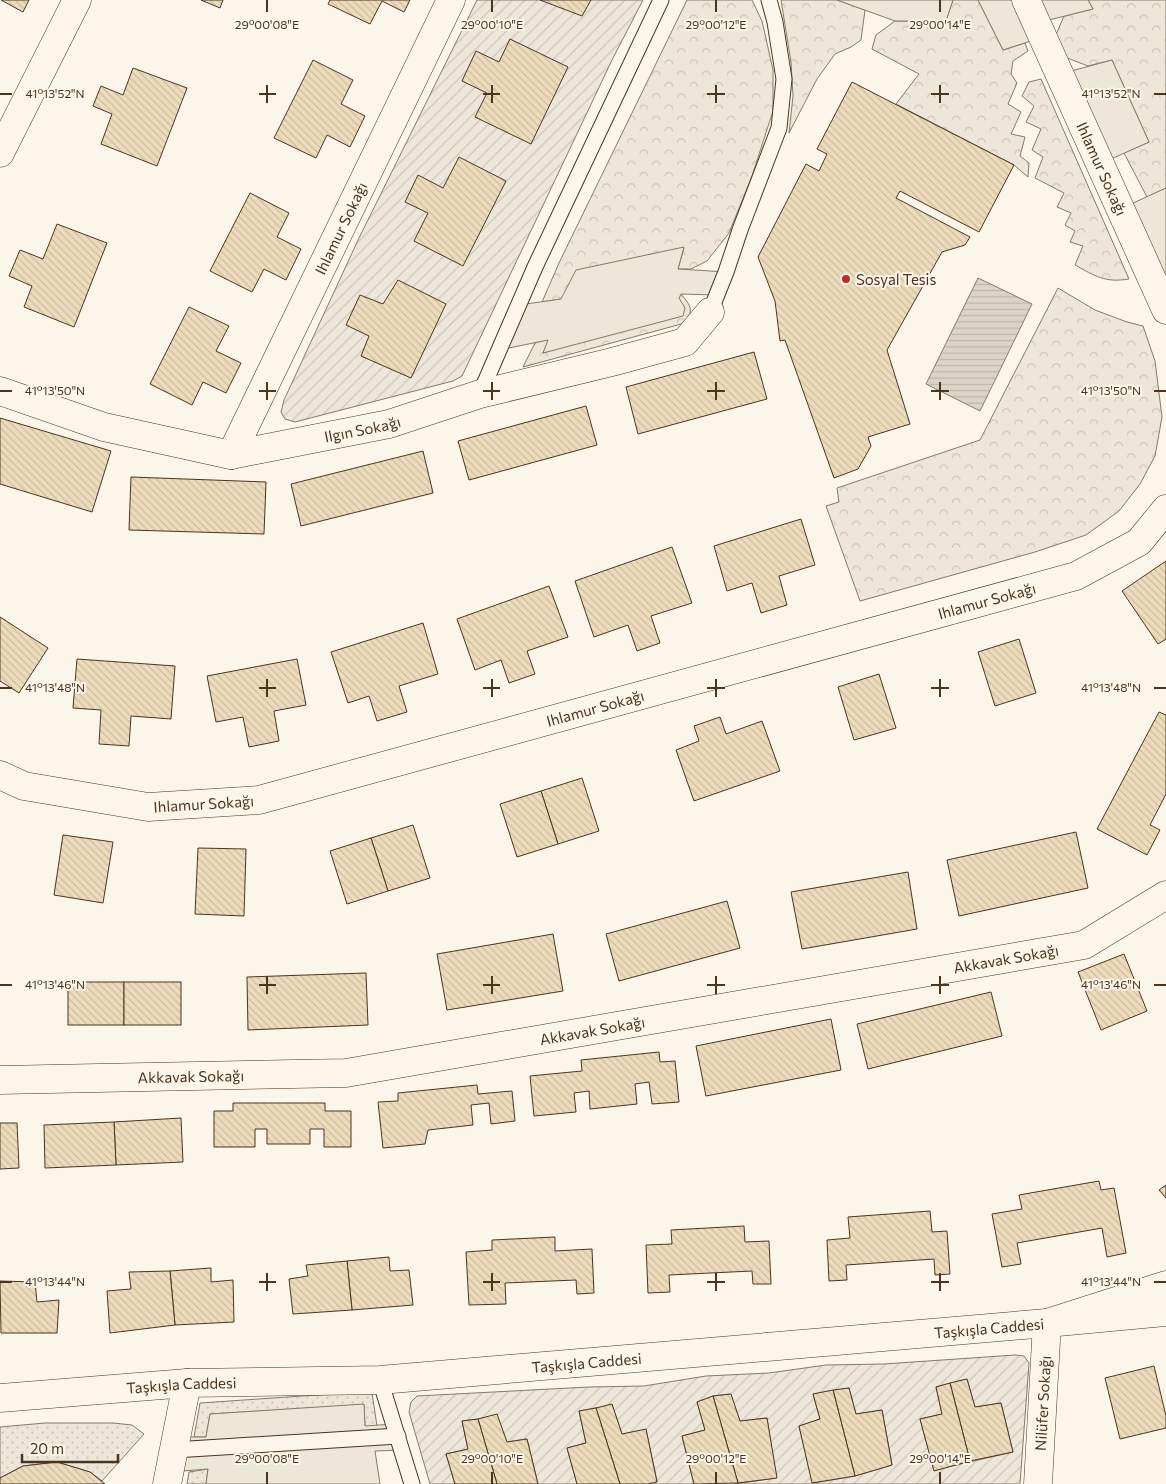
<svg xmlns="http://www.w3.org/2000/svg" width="1166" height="1484" font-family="Commissioner,sans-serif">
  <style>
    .grass { fill: url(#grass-dots); stroke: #887966 }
    .park { fill: url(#park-crowns); stroke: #887966 }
    .garden { fill: url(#garden-furrows); stroke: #887966; fill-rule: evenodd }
    .parking { fill: #ede7d9; stroke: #887966 }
    .water { fill: url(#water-rules); stroke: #887966 }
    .building { fill: url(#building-back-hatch); stroke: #4a3520 }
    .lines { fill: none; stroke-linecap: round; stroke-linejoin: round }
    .lane-casing { stroke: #4a3520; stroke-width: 17 }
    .street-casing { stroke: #4a3520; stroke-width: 29 }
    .lane { stroke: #fbf6e9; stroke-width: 15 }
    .street { stroke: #fbf6e9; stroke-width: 28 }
    .ticks { fill: none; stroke: #4a3520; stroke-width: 2 }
    .poi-dot { fill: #c62828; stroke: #fbf6e9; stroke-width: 2 }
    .labels { text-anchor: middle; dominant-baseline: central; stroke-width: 4; stroke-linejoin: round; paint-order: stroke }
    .street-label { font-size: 15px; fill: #4a3520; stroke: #fbf6e9 }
    .poi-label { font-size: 15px; fill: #4a3520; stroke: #fbf6e9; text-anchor: start }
    .ticks-label { font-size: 12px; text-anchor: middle; fill: #4a3520; stroke: #fbf6e9; stroke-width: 4; stroke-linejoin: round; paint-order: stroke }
  </style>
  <defs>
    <pattern id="grass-dots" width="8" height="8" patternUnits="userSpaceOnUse" patternTransform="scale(1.25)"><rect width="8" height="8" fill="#ede6d9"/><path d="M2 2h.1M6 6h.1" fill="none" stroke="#cdc6ba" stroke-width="1.8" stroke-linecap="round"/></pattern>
    <pattern id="park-crowns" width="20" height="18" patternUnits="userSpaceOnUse" patternTransform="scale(1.25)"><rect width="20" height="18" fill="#ede6d9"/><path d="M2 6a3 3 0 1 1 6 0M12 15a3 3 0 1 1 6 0" fill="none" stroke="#cdc6ba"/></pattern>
    <pattern id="garden-furrows" width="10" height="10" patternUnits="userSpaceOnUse" patternTransform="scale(1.25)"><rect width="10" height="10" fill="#ede6d9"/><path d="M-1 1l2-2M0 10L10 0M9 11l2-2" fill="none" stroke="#cdc6ba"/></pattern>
    <pattern id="water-rules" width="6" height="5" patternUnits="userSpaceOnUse" patternTransform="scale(1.25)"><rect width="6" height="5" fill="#dcd4c6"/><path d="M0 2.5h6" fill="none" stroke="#beb7aa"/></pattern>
    <pattern id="building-back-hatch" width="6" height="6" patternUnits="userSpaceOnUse" patternTransform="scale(1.25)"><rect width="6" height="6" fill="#ecdcbc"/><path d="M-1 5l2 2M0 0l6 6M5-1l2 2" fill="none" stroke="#ccbda1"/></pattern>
  </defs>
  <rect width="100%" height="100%" fill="#fbf6e9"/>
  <g class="grass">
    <polygon points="346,1393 372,1393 377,1426 365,1427 364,1405 210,1414 206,1437 194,1437 200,1403"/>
    <polygon points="45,1423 113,1423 132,1425 144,1434 102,1481 90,1472 57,1462 23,1466 0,1478 0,1427"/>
    <polygon points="208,1469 206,1484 187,1484 189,1472"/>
  </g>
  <g class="park">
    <polygon points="687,0 752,0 762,21 773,70 773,111 752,176 729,233 707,261 691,269 678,269 684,248 561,299 542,302 559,263"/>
    <polygon points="781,0 837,0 865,10 861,40 851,47 835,54 817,79 789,133 793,96 791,62"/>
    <polygon points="953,0 978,0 1003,50 1025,43 1028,51 1013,61 1011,74 1017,83 1008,104 1021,112 1011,134 1025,137 1020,156 1029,163 1028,177 1014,165 896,104 919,74 872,49 876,35 895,21 946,21"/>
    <polygon points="1088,0 1166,0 1166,188 1147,197 1124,153 1149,142 1112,60 1088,66 1049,51 1064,16 1093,9"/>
    <path d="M1041,79L1129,279C1105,283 1095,276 1075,265L1083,246L1070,242L1075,231L1065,225L1071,213L1057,207L1064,193L1035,178L1043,157L1032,150L1041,129L1026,122L1034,106L1022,96L1029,82Z"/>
    <polygon points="1058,288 1095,310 1127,322 1143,326 1155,361 1162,417 1155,456 1140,484 1119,511 1086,535 1035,552 860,601 826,506 839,502 837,488 980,440"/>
    <path d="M681,294C691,306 694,310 685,323L523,367L535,343L549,339L543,353L685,308L678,298Z"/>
  </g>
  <g class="garden">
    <polygon points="477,0 643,0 612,60 462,376 453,381 295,422 285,419 281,412 284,400 359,238"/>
    <path d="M1015,1355L1024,1356L1029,1363L1020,1484H734L776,1478L767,1418L740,1421L730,1394L713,1396L697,1402L705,1430L682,1436L694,1484H648L657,1481L646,1430L622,1434L612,1405L579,1411L586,1443L567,1448L577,1484H538L527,1439L507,1442L478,1419L462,1421L468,1449L446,1454L455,1484H430L409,1412L411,1402L417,1396L589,1387L644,1386L706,1376L769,1373L826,1365L884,1364ZM967,1379L975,1407L1001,1403L1013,1452L934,1470L920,1419L942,1414L936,1387ZM849,1388L856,1414L882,1410L892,1465L855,1476L813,1483L799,1426L820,1419L813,1394Z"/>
  </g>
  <g class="parking">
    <polygon points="837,0 953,0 946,21 895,21"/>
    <polygon points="978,0 1088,0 1093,9 1037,23 1043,37 1003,50"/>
    <polygon points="1112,60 1149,142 1100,164 1060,74"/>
    <polygon points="1166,188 1166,300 1120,209"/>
    <polygon points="684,247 678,269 726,272 717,295 681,294 679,298 685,308 683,316 543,353 548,340 499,350 519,305 561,299 576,270"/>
    <polygon points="364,1404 365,1426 394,1424 402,1450 375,1451 380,1484 206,1484 208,1469 170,1472 176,1437 206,1437 210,1414"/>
  </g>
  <polygon class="water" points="978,278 1032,304 980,411 926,384"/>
  <g class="building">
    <polygon points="1,0 29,0 23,12"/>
    <polygon points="201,0 223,0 220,8"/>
    <polygon points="330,0 410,0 404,12 382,1 370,24 328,4"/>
    <polygon points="540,0 591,0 582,16"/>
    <polygon points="510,39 568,67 531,144 475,117 487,93 462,81 476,51 499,62"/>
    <polygon points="313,60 353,80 341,104 365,116 350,147 327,135 316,158 274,138"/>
    <polygon points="133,68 187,88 157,166 101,144 112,114 93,106 101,86 123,95"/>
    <polygon points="852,82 1014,165 979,232 900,191 896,198 970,237 965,245 942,252 887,350 910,424 868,437 871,446 858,469 834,478 785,340 780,341 775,301 758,257 806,164 819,171 827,154 817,149"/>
    <polygon points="459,157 506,181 463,266 414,241 428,213 405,202 418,175 443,188"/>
    <polygon points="250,193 289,213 277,237 301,249 286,280 264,269 252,292 210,271"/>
    <polygon points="57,224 107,243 74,327 24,307 32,286 9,276 20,250 43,259"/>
    <polygon points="398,280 446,304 411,378 361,356 369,336 346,325 360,295 383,304"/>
    <polygon points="189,307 229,326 216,351 241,363 226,393 203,382 192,405 150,384"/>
    <polygon points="754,352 767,399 638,434 626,387"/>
    <polygon points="586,406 597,445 469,480 458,441"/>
    <polygon points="0,418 111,451 92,512 0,484"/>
    <polygon points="423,451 433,493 301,526 291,484"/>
    <polygon points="131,477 266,482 264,534 129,530"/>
    <polygon points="801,519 815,565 779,576 787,605 761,613 752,583 727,591 714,546"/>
    <polygon points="672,547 692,603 651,616 660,643 637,651 628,625 594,637 575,581"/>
    <polygon points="1166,561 1166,639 1158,644 1122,591"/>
    <polygon points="549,586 568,637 527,651 535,674 509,683 501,660 475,670 457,619"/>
    <polygon points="0,617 48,648 19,693 0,681"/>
    <polygon points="423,623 438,674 399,686 407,712 377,721 369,696 348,703 331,652"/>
    <polygon points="1019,639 1036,693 995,706 978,652"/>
    <polygon points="77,659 175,666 171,719 131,716 129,746 99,744 101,710 73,708"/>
    <polygon points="297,659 306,705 274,711 279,741 249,747 243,717 216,722 207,676"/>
    <polygon points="879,674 896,728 854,740 838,687"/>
    <polygon points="1159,712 1166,715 1166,794 1150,825 1160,830 1147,855 1097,829"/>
    <polygon points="720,717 726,734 762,721 780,771 694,801 676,750 699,741 694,726"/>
    <polygon points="582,778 599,831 558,844 541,791"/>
    <polygon points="541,791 558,844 517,857 500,804"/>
    <polygon points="413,825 430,878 388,891 371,838"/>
    <polygon points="1076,832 1088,888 959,916 947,860"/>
    <polygon points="63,835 113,842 103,903 54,895"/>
    <polygon points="371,838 388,891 347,904 330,851"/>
    <polygon points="198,848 246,849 244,916 195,914"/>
    <polygon points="908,872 917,929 802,949 791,892"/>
    <polygon points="727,901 740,948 619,981 606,934"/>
    <polygon points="553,934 563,991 447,1010 437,954"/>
    <polygon points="1124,954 1147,1011 1101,1030 1078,972"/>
    <polygon points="366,973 368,1025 248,1030 247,977"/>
    <rect x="68" y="982" width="56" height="43"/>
    <rect x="124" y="982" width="57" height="43"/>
    <polygon points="991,992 1002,1036 868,1069 857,1024"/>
    <polygon points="831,1019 841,1070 706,1096 696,1046"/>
    <polygon points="659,1052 660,1062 675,1061 679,1102 652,1104 649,1082 635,1084 637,1104 590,1109 589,1091 574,1093 576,1112 534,1116 530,1076 582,1071 581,1060"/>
    <polygon points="477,1085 478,1094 512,1091 515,1121 491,1124 489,1103 471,1105 473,1125 428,1130 425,1144 383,1148 378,1102 398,1101 398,1093"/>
    <polygon points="233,1103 325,1103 325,1111 351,1111 351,1147 324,1147 324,1129 310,1129 310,1144 267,1144 267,1129 255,1129 255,1147 214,1147 214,1111 233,1111"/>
    <polygon points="181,1118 183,1162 116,1165 114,1122"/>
    <polygon points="114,1122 116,1165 45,1168 44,1125"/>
    <polygon points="0,1123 17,1123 19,1168 0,1169"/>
    <polygon points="1099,1181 1101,1190 1114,1188 1126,1253 1107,1257 1102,1228 1017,1243 1021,1264 1002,1267 992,1214 1022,1209 1019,1195"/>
    <polygon points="1166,1185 1166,1198 1159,1190"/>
    <polygon points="930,1211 932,1232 947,1231 950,1274 935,1275 934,1259 846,1265 847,1280 829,1281 827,1240 850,1238 848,1217"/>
    <polygon points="744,1226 745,1242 769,1241 771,1284 753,1284 752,1271 669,1275 670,1292 648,1293 646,1245 672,1244 671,1230"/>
    <polygon points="555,1237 555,1251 592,1249 594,1293 577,1294 576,1280 505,1283 506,1304 469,1305 466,1252 492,1250 492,1240"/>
    <polygon points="389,1257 390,1271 409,1270 413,1305 352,1310 347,1261"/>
    <polygon points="347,1261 352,1310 293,1314 289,1279 308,1276 306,1265"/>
    <polygon points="211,1268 211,1282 233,1280 234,1322 175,1325 170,1271"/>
    <polygon points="170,1271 175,1325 110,1333 107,1291 131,1289 129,1272"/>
    <polygon points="0,1281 35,1282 37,1302 59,1300 57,1333 1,1333"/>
    <polygon points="1154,1366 1166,1416 1166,1428 1120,1439 1105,1378"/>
    <polygon points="967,1379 975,1407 1001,1403 1013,1452 970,1461 950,1383"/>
    <polygon points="950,1383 970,1461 934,1471 920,1419 942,1414 936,1387"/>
    <polygon points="849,1388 856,1414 882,1410 892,1465 855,1476 833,1390"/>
    <polygon points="833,1390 855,1476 812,1483 799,1426 820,1419 813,1394"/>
    <polygon points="731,1394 740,1421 767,1418 777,1478 738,1483 713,1396"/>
    <polygon points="713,1396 738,1483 694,1484 682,1436 705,1430 697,1402"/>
    <polygon points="612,1404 622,1434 646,1429 657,1482 648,1484 620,1484 596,1408"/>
    <polygon points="596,1408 620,1484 577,1484 567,1448 586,1443 579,1411"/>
    <polygon points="497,1414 507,1442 527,1439 538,1484 497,1484 478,1419"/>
    <polygon points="478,1419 497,1484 455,1484 446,1454 468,1449 462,1421"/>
    <polygon points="57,1462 90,1472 105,1484 0,1484 0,1478 23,1466"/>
  </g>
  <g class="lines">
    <g class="lane-casing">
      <g id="lane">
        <polyline points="710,312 726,272 740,230 779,128 784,79 775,22 769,0"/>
        <polyline points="480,394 535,267 661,0"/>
        <polyline points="380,1380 412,1484"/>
        <polyline points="174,1450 398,1436"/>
      </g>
    </g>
    <g class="street-casing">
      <g id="street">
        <path id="s1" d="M1026,0L1166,310"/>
        <polyline points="0,153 77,0"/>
        <path id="s2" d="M0,391L104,427L231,455L389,424L480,394L612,362L685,342L710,312"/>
        <path id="s3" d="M231,455L451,0"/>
        <path id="s4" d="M0,775L24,786L148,807L259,800L1076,576L1139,542L1166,509"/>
        <path id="s5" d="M0,1080L346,1073L1084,945L1166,895"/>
        <path id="s6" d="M0,1398L187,1383L380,1380L1047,1323L1166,1285"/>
        <polyline points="167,1484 187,1383"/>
        <path id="s7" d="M1038,1484L1047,1323L1166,1312"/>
      </g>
    </g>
    <use href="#lane" class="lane"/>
    <use href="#street" class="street"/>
  </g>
  <path class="ticks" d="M267,0V12M492,0V12M716,0V12M940,0V12M267,85V103M492,85V103M716,85V103M940,85V103M0,94H12M259,94H276M483,94H500M707,94H725M931,94H949M1154,94H1166M267,382V400M492,382V400M716,382V400M940,382V400M0,391H12M259,391H276M483,391H500M707,391H725M931,391H949M1154,391H1166M267,679V697M492,679V697M716,679V697M940,679V697M0,688H12M259,688H276M483,688H500M707,688H725M931,688H949M1154,688H1166M267,976V994M492,976V994M716,976V994M940,976V994M0,985H12M259,985H276M483,985H500M707,985H725M931,985H949M1154,985H1166M267,1273V1291M492,1273V1291M716,1273V1291M940,1273V1291M0,1282H12M259,1282H276M483,1282H500M707,1282H725M931,1282H949M1154,1282H1166M267,1472V1484M492,1472V1484M716,1472V1484M940,1472V1484"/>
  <circle class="poi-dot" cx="846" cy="279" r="5"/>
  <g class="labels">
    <g class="street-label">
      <text stroke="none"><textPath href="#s1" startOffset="185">Ihlamur Sokağı</textPath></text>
      <text stroke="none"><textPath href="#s3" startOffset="252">Ihlamur Sokağı</textPath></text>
      <text stroke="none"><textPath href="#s2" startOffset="374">Ilgın Sokağı</textPath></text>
      <text stroke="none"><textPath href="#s4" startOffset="1018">Ihlamur Sokağı</textPath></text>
      <text stroke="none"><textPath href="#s4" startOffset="612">Ihlamur Sokağı</textPath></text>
      <text stroke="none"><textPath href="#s4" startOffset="208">Ihlamur Sokağı</textPath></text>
      <text stroke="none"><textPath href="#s5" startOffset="1016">Akkavak Sokağı</textPath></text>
      <text stroke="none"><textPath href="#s5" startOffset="596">Akkavak Sokağı</textPath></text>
      <text stroke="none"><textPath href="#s5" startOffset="191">Akkavak Sokağı</textPath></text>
      <text stroke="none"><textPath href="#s6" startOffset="992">Taşkışla Caddesi</textPath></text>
      <text stroke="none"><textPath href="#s6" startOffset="588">Taşkışla Caddesi</textPath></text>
      <text stroke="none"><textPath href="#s6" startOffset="182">Taşkışla Caddesi</textPath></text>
      <text stroke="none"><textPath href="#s7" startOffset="81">Nilüfer Sokağı</textPath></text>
    </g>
    <g class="poi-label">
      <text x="856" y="279">Sosyal Tesis</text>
    </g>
  </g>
  <g class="ticks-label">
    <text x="267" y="29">29°00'08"E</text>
    <text x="492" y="29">29°00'10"E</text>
    <text x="716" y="29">29°00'12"E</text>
    <text x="940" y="29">29°00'14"E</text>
    <text x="55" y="98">41°13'52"N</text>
    <text x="1111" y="98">41°13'52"N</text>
    <text x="55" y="395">41°13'50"N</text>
    <text x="1111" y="395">41°13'50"N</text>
    <text x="55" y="692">41°13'48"N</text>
    <text x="1111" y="692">41°13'48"N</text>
    <text x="55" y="989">41°13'46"N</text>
    <text x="1111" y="989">41°13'46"N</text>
    <text x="55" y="1286">41°13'44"N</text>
    <text x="1111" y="1286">41°13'44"N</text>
    <text x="267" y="1463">29°00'08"E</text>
    <text x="492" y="1463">29°00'10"E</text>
    <text x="716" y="1463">29°00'12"E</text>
    <text x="940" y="1463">29°00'14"E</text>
  </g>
  <path d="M22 1454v8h96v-8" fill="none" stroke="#4a3520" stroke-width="2.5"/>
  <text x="30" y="1454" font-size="15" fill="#4a3520" stroke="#fbf6e9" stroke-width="4" paint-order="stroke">20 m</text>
</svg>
